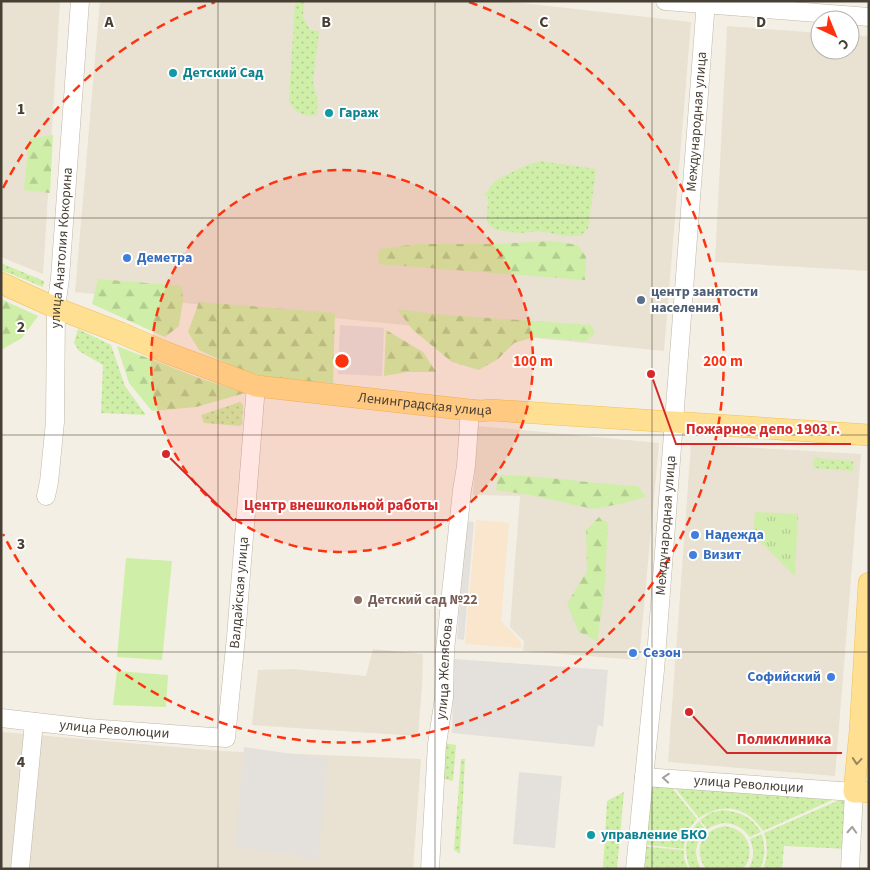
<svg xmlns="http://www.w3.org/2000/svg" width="870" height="870" font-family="'Source Sans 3',sans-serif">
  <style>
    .residential { fill: #e9e1d1 }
    .commercial { fill: #f9e6cc }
    .grass { fill: url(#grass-dots) }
    .forest { fill: url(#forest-firs) }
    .park { fill: url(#park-tufts) }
    .pitch { fill: #cfeea8 }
    .parking { fill: #e4e1dd }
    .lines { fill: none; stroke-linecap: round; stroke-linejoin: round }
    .minor-casing { stroke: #c1b7a6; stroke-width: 19 }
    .major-casing { stroke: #f2c155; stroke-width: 22 }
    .minor { stroke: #fff; stroke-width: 18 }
    .major { stroke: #ffdf92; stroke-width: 21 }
    .oneway { stroke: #9a875e }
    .oneway2 { stroke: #a39f99 }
    .grid { fill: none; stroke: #473f33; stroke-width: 1; stroke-opacity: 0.55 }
    .ring { fill: none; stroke: #ff3210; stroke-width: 2.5; stroke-dasharray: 9 6 }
    .culture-dot { fill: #0f9aa8; stroke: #fff; stroke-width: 2 }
    .shop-dot { fill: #3f7fe0; stroke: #fff; stroke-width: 2 }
    .service-dot { fill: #5c6f8a; stroke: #fff; stroke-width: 2 }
    .education-dot { fill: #8d6e63; stroke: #fff; stroke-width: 2 }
    .labels { text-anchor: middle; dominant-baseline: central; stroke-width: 4; stroke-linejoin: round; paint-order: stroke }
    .culture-label { font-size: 14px; font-weight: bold; fill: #0d838f; stroke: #fff; text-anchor: start }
    .street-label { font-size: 14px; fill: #473f33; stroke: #fff }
    .shop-label { font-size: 14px; font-weight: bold; fill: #366cbe; stroke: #fff; text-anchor: start }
    .service-label { font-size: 14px; font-weight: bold; fill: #4e5e75; stroke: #fff; text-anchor: start }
    .education-label { font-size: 14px; font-weight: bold; fill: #785e54; stroke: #fff; text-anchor: start }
    .grid-label { font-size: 16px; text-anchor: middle; font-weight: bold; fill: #473f33; stroke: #fff; stroke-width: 4; stroke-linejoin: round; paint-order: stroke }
    .centre { fill: #ff3210; stroke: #fff; stroke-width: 2.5 }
    .ring-label { font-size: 15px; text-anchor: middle; font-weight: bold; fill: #ff3210; stroke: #fff; stroke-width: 4; stroke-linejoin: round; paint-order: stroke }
    .leader { fill: none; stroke: #d62828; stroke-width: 2 }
    .callout-dot { fill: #d62828; stroke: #fff; stroke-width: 2 }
    .callout-label { font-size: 15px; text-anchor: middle; font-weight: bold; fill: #d62828; stroke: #fff; stroke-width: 4; stroke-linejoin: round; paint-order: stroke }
  </style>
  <defs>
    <pattern id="grass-dots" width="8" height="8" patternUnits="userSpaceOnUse" patternTransform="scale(1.25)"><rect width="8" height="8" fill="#cfeea8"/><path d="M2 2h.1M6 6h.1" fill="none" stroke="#b3cd91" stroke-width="1.8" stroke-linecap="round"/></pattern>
    <pattern id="forest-firs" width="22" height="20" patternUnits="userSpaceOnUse" patternTransform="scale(1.25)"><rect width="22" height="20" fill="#cfeea8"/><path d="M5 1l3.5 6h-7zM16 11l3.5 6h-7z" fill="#b3cd91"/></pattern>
    <pattern id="park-tufts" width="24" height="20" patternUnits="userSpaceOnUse" patternTransform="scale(1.25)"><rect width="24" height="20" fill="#cfeea8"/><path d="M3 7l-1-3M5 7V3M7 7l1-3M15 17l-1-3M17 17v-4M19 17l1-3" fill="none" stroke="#b3cd91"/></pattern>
  </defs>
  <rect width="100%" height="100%" fill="#f4efe4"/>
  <g class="residential">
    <polygon points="1,1 60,1 43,274 1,257"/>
    <polygon points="100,1 503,1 691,22 664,351 75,292"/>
    <polygon points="727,26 820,33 820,50 850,50 850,35 869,36 869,271 715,262"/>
    <polygon points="478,426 659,443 639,660 523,651 524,641 510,627 520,496 473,495"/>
    <polygon points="691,444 861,454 835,776 668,762"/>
    <polygon points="373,649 423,654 422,686 418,736 252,725 258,670 293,669 366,676"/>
    <polygon points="1,732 221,751 421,759 413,869 1,869"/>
  </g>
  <polygon class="commercial" points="476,520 509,523 501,621 521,642 521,648 465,644"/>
  <g class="grass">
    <path d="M295,1H304L303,17L310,30L319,31L313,82L318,102L316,116C303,116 295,113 289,101Z"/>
    <polygon points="540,161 596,169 588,229 580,236 565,236 540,231 520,233 496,230 487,223 488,196 483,196 495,181 522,167"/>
    <polygon points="1,263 44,281 43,287 1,270"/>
    <polygon points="78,329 111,345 125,386 146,415 101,413 103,365 79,351 74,343"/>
    <polygon points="240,402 243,405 242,424 240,426 204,423 201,415"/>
    <polygon points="814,458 853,461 853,471 813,468"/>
    <polygon points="445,743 456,745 453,781 440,778"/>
    <polygon points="461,759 465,759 460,854 454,850"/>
    <polygon points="645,778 665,779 697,819 688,830 686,838 640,833"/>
    <path d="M668,779L850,792L763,831C747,806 723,802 699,818Z"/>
    <polygon points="624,792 617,869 603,869 607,801"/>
    <path d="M853,794L848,849L784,846L782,869H763C768,856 768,846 764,833Z"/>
    <path d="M722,810C740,812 751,816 761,832L750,837C738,822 724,819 707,829L700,820L710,813Z"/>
    <path d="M699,821L706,830C695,842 693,854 701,869H690C683,848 685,837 699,821Z"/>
    <path d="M725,826C728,827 731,827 733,828C750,834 755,856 743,869H706C692,849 702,830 725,826Z"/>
    <path d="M762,834C765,847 766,856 760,869H748C755,859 754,850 750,839Z"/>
    <polygon points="640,835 685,839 684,849 639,844"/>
    <polygon points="639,846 684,850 684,858 688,869 637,869"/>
  </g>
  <g class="forest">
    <polygon points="53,135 50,193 24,190 29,139"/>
    <polygon points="552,241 578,245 586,257 585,280 378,264 379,249 418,244 495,244"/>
    <polygon points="98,279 182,286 183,300 179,326 165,337 92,304"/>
    <polygon points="1,299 38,316 22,338 1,350"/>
    <polygon points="199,302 335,313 333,383 276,379 243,371 199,350 188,332"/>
    <polygon points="397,309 432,314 591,325 595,334 585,341 535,337 514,343 498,359 479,370 452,362 413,330"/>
    <polygon points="386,330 423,352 436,372 407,372 384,376"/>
    <polygon points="117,346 199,378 245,393 196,407 152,411 129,383"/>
    <path d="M498,475C545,475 592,484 638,486L646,497L620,504L593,509L530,495L496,490Z"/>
    <polygon points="599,517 608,523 604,595 597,641 579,632 567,604 587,571 586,530"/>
  </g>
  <polygon class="park" points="755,512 798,514 795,576 753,535"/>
  <g class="pitch">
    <polygon points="126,558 172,561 162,660 117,657"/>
    <polygon points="117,671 168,675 166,707 113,705"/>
  </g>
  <g class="parking">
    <polygon points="340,325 384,328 382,376 338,374"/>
    <polygon points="466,521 474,522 464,640 457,639"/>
    <polygon points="454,659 608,670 603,727 598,725 594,747 452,733"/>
    <polygon points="244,747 328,759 318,861 291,854 235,847"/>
    <polygon points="519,772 562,776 555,848 513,844"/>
  </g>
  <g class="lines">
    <g class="minor-casing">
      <g id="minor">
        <polyline points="665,1 869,17"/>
        <path id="s1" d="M46,496L49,482L55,422L56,308L60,278L80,1"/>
        <path id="s2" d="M1,718L88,728L226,738L236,637L256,386"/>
        <path id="s3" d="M644,777L854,792L850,869"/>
        <polyline points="20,869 34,722"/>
        <path id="s4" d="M430,869L437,744L444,698L445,650L462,490L466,466L470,410"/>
        <path id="s5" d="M635,869L644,777L655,670L706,1"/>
      </g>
    </g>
    <g class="major-casing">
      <g id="major">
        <path id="s6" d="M1,283L56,308L121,333L165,352L256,386L470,410L481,411L491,410L869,435"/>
        <polyline points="869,583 860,731 854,792 869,792"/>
      </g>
    </g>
    <use href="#minor" class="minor"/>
    <use href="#major" class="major"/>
  </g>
  <defs><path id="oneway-chevron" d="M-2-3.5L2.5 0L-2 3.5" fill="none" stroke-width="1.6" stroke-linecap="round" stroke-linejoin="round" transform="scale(1.25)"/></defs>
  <use class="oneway" href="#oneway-chevron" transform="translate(857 761) rotate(95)"/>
  <g class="oneway2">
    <use href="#oneway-chevron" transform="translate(666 778) rotate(-176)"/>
    <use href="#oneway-chevron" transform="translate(852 830) rotate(-87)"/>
  </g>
  <path class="grid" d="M218,1V869M435,1V869M652,1V869M1,218H869M1,435H869M1,652H869"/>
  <circle cx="342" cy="361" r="191" fill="#ff3210" fill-opacity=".12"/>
  <g class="ring">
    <circle cx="342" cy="361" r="191"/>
    <path d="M3 188A381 381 0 0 1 215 2M469 2A381 381 0 1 1 3 534"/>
  </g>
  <g class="culture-dot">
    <circle cx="173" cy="73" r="5"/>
    <circle cx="329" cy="113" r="5"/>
    <circle cx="591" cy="835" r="5"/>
  </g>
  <g class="shop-dot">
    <circle cx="127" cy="258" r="5"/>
    <circle cx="695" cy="535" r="5"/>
    <circle cx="693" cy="555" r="5"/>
    <circle cx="633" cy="653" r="5"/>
    <circle cx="831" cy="677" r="5"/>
  </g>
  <circle class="service-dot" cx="641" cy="300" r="5"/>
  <circle class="education-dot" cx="358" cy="600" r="5"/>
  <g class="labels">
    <g class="culture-label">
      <text x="183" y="73">Детский Сад</text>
      <text x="339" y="113">Гараж</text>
      <text x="601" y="835">управление БКО</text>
    </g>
    <g class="street-label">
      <text stroke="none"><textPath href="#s5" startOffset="750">Международная улица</textPath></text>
      <text stroke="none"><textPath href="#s1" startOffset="249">улица Анатолия Кокорина</textPath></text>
      <text stroke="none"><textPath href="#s6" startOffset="445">Ленинградская улица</textPath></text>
      <text stroke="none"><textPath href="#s5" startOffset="345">Международная улица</textPath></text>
      <text stroke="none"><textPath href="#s2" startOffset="372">Валдайская улица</textPath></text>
      <text stroke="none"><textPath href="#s4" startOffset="201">улица Желябова</textPath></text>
      <text stroke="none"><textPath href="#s2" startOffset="114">улица Революции</textPath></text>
      <text stroke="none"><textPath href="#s3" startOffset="105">улица Революции</textPath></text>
    </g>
    <g class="shop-label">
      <text x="137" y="258">Деметра</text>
      <text x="705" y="535">Надежда</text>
      <text x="703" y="555">Визит</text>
      <text x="643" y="653">Сезон</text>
      <text x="821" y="677" text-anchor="end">Софийский</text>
    </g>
    <g class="service-label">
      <text x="651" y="292">центр занятости<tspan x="651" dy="16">населения</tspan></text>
    </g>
    <g class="education-label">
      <text x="368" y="600">Детский сад №22</text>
    </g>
  </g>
  <g class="grid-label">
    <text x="109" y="27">A</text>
    <text x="326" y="27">B</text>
    <text x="544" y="27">C</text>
    <text x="761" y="27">D</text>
    <text x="21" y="114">1</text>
    <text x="21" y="332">2</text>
    <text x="21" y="549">3</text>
    <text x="21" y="767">4</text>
  </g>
  <circle cx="342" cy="361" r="8" class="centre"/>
  <g class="ring-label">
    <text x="533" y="366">100 m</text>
    <text x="723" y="366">200 m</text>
  </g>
  <path class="leader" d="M651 374L676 444H851M166 454L233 520H448M689 712L727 753H842"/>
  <g class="callout-dot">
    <circle cx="651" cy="374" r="5"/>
    <circle cx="166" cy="454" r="5"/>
    <circle cx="689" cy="712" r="5"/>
  </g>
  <g class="callout-label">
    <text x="763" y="434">Пожарное депо 1903 г.</text>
    <text x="341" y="510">Центр внешкольной работы</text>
    <text x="784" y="744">Поликлиника</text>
  </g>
  <rect width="870" height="870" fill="none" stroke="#473f33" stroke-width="5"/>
  <g transform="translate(835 35) rotate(136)"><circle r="24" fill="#ffffff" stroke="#b5b2ad"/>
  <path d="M0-4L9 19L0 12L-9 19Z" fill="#ff3210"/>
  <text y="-8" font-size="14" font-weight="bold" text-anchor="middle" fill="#473f33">С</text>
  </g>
</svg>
